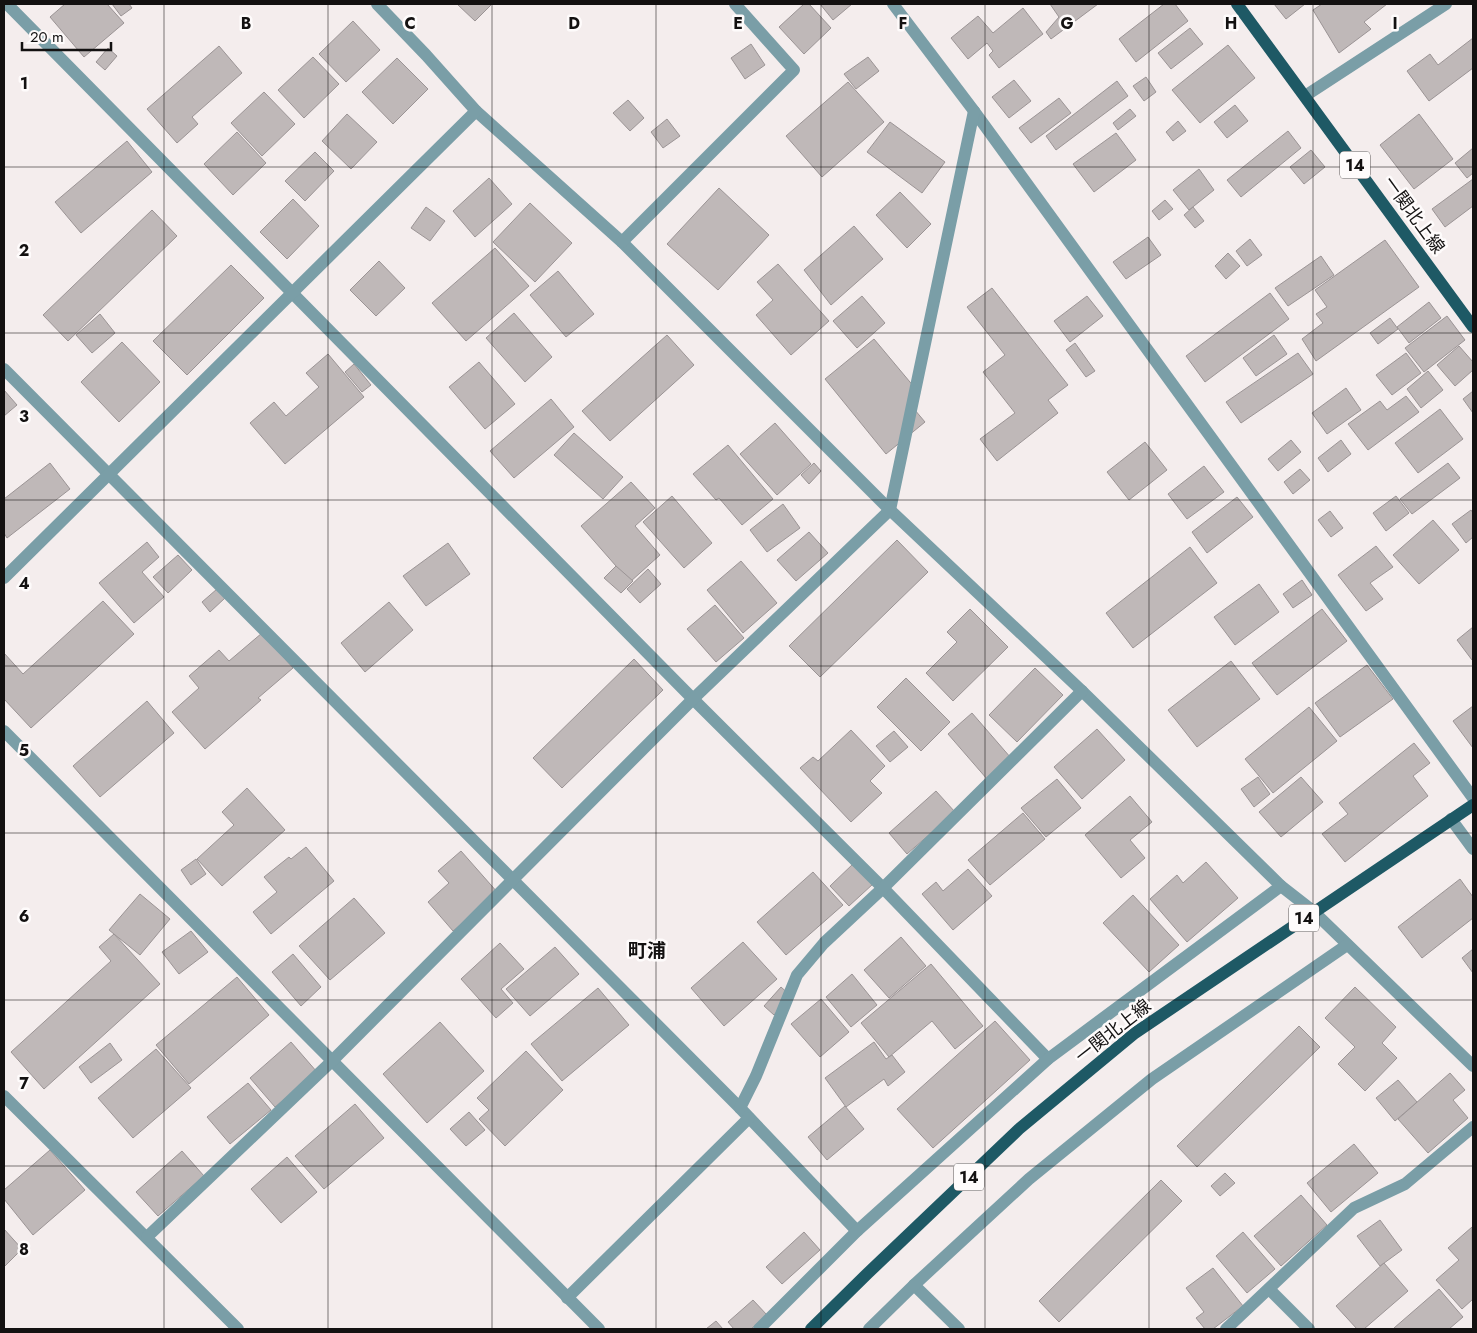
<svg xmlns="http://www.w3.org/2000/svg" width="1477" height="1333" font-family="Jost,'Noto Sans JP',sans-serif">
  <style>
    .building { fill: #bfb8b8; stroke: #9b9495 }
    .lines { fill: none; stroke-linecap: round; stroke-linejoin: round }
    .minor { stroke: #7a9ea7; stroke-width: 12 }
    .major { stroke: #1e5965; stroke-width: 12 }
    .grid { fill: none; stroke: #131111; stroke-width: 1; stroke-opacity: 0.55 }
    .labels { text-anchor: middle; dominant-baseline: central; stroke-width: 5; stroke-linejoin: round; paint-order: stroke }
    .shield { fill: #fefbfb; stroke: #5a5757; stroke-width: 1 }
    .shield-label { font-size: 16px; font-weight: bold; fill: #131111 }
    .street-label { font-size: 18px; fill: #131111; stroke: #fefbfb }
    .neighbourhood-label { font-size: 19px; font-weight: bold; fill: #131111; stroke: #fefbfb }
    .grid-label { font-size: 16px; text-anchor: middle; font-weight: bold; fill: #131111; stroke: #fefbfb; stroke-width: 5; stroke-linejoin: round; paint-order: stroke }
  </style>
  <rect width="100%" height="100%" fill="#f4eded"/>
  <g class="building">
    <polygon points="65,4 107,4 124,23 84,57 50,17"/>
    <polygon points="112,4 129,4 132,8 121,16"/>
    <polygon points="457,4 492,4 475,21"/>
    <polygon points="804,4 809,4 831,28 804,54 779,27"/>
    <polygon points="820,4 852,4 833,20"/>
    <polygon points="1050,4 1098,4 1051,39 1046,32 1059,17"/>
    <polygon points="1164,4 1175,4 1188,21 1136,62 1119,39"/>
    <polygon points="1274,4 1305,4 1286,19"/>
    <polygon points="1322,4 1387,4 1364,22 1371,29 1339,53 1313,10"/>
    <polygon points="1023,8 1043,34 999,68 989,55 993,51 987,43 968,59 951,38 978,16 993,33"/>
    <polygon points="353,21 380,50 346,82 319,54"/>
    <polygon points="1190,28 1203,44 1171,69 1158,53"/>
    <polygon points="1473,38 1473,68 1429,101 1407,71 1430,54 1438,65"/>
    <polygon points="751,44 765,65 745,79 731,58"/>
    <polygon points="1228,45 1255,78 1200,123 1172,90"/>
    <polygon points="219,46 242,73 192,117 198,124 177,143 147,109"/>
    <polygon points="108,48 117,56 105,70 96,62"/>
    <polygon points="313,57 339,84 304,118 278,90"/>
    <polygon points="868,57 879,71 856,89 844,74"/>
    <polygon points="397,58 428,89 393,124 362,92"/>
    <polygon points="1146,77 1156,92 1144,101 1133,86"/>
    <polygon points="1014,80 1031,101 1009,118 992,97"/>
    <polygon points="1117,81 1128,96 1056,150 1046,136"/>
    <polygon points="848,82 884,122 822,177 786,136"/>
    <polygon points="264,92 295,124 262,156 231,123"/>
    <polygon points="1059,98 1071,113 1031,143 1019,128"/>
    <polygon points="628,100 644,118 630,131 613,113"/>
    <polygon points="1235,105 1248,121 1227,138 1214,122"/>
    <polygon points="1130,109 1136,116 1118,130 1113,123"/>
    <polygon points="347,114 377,142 351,169 322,141"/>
    <polygon points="1419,114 1453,159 1414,189 1380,145"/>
    <polygon points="667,119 680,136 663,148 651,132"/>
    <polygon points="1178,121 1186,131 1173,141 1166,132"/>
    <polygon points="890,122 945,162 922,193 867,152"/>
    <polygon points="1288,131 1301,148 1241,197 1227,180"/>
    <polygon points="237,132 266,163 233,195 204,164"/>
    <polygon points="1116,133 1136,160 1094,192 1073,164"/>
    <polygon points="127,141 152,172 81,233 55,202"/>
    <polygon points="1473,148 1473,173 1467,178 1455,163"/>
    <polygon points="1311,150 1325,167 1304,184 1290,167"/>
    <polygon points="315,152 334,171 305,201 285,181"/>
    <polygon points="1199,169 1214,190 1189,210 1173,190"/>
    <polygon points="489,178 512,204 475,237 453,211"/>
    <polygon points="1473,179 1473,206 1445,227 1432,209"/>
    <polygon points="719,188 769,235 718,290 667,244"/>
    <polygon points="900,192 931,224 907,248 876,215"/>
    <polygon points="293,199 319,226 287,259 260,232"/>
    <polygon points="1165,200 1173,209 1159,220 1152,211"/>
    <polygon points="530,203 572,243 535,282 493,242"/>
    <polygon points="426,207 445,221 430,241 411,228"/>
    <polygon points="1193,207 1204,221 1195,228 1184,215"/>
    <polygon points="152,210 177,236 68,341 43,315"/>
    <polygon points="854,226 883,259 831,305 804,270"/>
    <polygon points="1148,237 1161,255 1126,279 1113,262"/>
    <polygon points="1250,239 1262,255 1247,266 1236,251"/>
    <polygon points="1385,240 1419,287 1316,361 1302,339 1323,323 1316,314 1327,307 1315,290"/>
    <polygon points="495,248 529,286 466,341 432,303"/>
    <polygon points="1228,253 1240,266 1226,279 1215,266"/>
    <polygon points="1321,256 1334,275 1288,306 1275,288"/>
    <polygon points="379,261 405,288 376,316 350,290"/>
    <polygon points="778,264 829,321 791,355 756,315 773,300 757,282"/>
    <polygon points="231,265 264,298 187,375 153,341"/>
    <polygon points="558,271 594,314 566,337 530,295"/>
    <polygon points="992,288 1068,385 1048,400 1058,413 997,461 980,439 1015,413 983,372 1005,355 967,307"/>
    <polygon points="1270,293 1289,319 1205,382 1186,356"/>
    <polygon points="862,296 885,323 857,348 833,321"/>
    <polygon points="1087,296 1103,316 1070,342 1054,321"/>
    <polygon points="1429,302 1441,318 1409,343 1397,327"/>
    <polygon points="514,313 552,357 525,382 486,338"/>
    <polygon points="100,314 115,333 92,353 76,335"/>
    <polygon points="1447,316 1465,340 1424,372 1405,348"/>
    <polygon points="1390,318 1398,329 1378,344 1370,333"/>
    <polygon points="667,335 694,365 610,441 582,411"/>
    <polygon points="1274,335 1287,354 1256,376 1243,358"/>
    <polygon points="874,339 920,394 909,403 925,422 886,454 825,379"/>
    <polygon points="122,342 160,382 119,422 81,382"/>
    <polygon points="1075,343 1095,371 1086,377 1066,350"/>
    <polygon points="1459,346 1473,362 1473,370 1455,386 1437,365"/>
    <polygon points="1298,353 1313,374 1241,423 1226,402"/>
    <polygon points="1406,353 1421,373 1392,395 1376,375"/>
    <polygon points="328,354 364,397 285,464 250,423 274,402 286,416 319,387 306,373"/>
    <polygon points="479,362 515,404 485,429 449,387"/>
    <polygon points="354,364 371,385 362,392 345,372"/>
    <polygon points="1428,371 1443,390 1421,408 1407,389"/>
    <polygon points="1346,388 1361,410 1327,434 1312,413"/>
    <polygon points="4,390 17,405 4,416"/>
    <polygon points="1473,391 1473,413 1463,399"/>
    <polygon points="1406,396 1419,412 1368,450 1348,424 1380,401 1387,410"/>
    <polygon points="551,399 574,427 514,478 490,451"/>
    <polygon points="1440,409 1463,439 1418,473 1395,443"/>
    <polygon points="775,423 811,464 777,495 740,454"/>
    <polygon points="574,433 623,477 603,499 554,455"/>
    <polygon points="1291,440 1301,452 1278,471 1268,459"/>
    <polygon points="1341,440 1351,454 1328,472 1318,458"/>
    <polygon points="1145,442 1167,470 1129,500 1107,472"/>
    <polygon points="728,445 773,499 742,525 719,498 716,500 693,474"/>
    <polygon points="50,463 70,489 7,538 4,533 4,499"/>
    <polygon points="814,463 821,471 809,484 801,475"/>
    <polygon points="1448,463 1460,478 1412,514 1400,499"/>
    <polygon points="1204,466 1224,492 1187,519 1168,494"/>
    <polygon points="1300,469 1310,480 1293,494 1284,482"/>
    <polygon points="631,482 655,508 635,526 660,555 630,582 581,526"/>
    <polygon points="672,496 712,543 684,568 643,522"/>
    <polygon points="1396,496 1409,513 1386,531 1373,513"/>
    <polygon points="1237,497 1253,517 1207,553 1192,532"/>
    <polygon points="783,504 800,528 767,552 750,530"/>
    <polygon points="1471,510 1473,513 1473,537 1466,543 1452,524"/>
    <polygon points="1330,511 1343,528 1331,537 1318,520"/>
    <polygon points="1433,520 1459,550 1419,584 1393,555"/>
    <polygon points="809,532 828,553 796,581 777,560"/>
    <polygon points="897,540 928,572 820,677 789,646"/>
    <polygon points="147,542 159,557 142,572 164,597 134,623 99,583"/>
    <polygon points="448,543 470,574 426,606 403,576"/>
    <polygon points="1376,546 1393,567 1370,583 1383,599 1366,611 1338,575"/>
    <polygon points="1190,547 1217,583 1133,648 1106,613"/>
    <polygon points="178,555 192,570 168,593 153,577"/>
    <polygon points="741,561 777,603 743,633 707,590"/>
    <polygon points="616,566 633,581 621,593 604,578"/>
    <polygon points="648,569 661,584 640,603 627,589"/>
    <polygon points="1302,580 1312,595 1293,608 1283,594"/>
    <polygon points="1259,584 1279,612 1235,645 1214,617"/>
    <polygon points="217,589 225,598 210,612 202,602"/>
    <polygon points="103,601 134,634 31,728 4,699 4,653 23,674"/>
    <polygon points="389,602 413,630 365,672 341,643"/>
    <polygon points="715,605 744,638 716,662 687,629"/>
    <polygon points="970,609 1008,647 953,701 926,673 957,642 947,632"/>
    <polygon points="1322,609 1347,641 1277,695 1252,663"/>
    <polygon points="1473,627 1473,659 1472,660 1457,640"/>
    <polygon points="262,633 293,668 258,698 261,700 205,749 172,712 199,688 189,676 219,650 229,661"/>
    <polygon points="634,659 663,690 562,788 533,758"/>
    <polygon points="1231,661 1260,699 1197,747 1168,710"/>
    <polygon points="1367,665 1393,699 1340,737 1315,703"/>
    <polygon points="1035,668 1063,695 1017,742 989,715"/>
    <polygon points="906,678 950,722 921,751 877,707"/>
    <polygon points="147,701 174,733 100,797 73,766"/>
    <polygon points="1473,706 1473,748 1453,721"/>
    <polygon points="1309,707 1337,741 1273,793 1245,759"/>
    <polygon points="972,713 1011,758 987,779 948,734"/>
    <polygon points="1097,729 1125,760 1082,799 1054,767"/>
    <polygon points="851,730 885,766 870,781 882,793 851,822 800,768 813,757 818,761"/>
    <polygon points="894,731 908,747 890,762 876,746"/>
    <polygon points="1414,743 1430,763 1413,776 1428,796 1345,862 1322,834 1348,814 1339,803"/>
    <polygon points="1258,777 1270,794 1254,807 1241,789"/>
    <polygon points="1301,777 1323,802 1281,837 1259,812"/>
    <polygon points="1057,779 1081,808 1046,837 1021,808"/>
    <polygon points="247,788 285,830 222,886 197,859 234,825 222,812"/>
    <polygon points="936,791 955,812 907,854 889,833"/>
    <polygon points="1130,796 1152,822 1130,840 1145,858 1121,878 1085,835"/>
    <polygon points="1023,813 1045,839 990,885 968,860"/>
    <polygon points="306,847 334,881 271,934 253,912 277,892 264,877 289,857 291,859"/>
    <polygon points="461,851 498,893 453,931 428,902 449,883 438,871"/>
    <polygon points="196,859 206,874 191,885 181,870"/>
    <polygon points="1206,862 1238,898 1187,942 1150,899 1177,875 1183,883"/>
    <polygon points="854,863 873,884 849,906 830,886"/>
    <polygon points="968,869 992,896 953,930 922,894 936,882 943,891"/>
    <polygon points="813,872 843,905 786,955 757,922"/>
    <polygon points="1460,879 1473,897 1473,918 1422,958 1398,927"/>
    <polygon points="140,894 170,919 140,955 109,930"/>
    <polygon points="1133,895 1179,945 1149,972 1103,923"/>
    <polygon points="354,898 385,933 330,980 299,946"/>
    <polygon points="191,931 208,952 179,974 162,952"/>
    <polygon points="114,934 160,984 44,1089 11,1052 111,961 99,947"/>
    <polygon points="901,937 926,966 889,998 864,970"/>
    <polygon points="743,942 777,979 724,1026 691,988"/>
    <polygon points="500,943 524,969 501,989 513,1003 496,1018 461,979"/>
    <polygon points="555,947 579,974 530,1016 506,989"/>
    <polygon points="1473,949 1473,973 1462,958"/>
    <polygon points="293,954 321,987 301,1006 272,972"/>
    <polygon points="931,964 983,1026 955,1049 932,1021 889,1057 861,1023"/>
    <polygon points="852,974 877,1005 851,1027 826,997"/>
    <polygon points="237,977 269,1015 189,1084 156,1045"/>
    <polygon points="781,987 791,996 774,1015 764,1006"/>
    <polygon points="1355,987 1396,1027 1382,1043 1397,1058 1365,1091 1338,1064 1355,1047 1325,1018"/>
    <polygon points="598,988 629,1025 562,1081 531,1044"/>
    <polygon points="821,999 849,1032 820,1057 791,1024"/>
    <polygon points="995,1021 1030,1060 933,1148 897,1109"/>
    <polygon points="440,1022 484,1071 427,1123 383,1074"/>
    <polygon points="1299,1026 1320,1047 1197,1167 1177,1146"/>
    <polygon points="291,1042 317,1072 275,1107 250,1078"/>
    <polygon points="874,1042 886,1059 892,1055 905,1072 888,1086 884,1079 846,1107 825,1078"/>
    <polygon points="110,1043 122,1060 91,1083 79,1067"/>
    <polygon points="156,1049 191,1088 133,1138 98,1098"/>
    <polygon points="526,1051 563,1090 505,1146 479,1119 489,1110 477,1098"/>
    <polygon points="1450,1073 1465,1090 1453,1100 1468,1118 1428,1153 1398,1119"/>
    <polygon points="1398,1080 1417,1102 1395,1121 1376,1098"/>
    <polygon points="248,1083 271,1110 230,1144 207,1117"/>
    <polygon points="355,1104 384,1138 324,1189 295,1156"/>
    <polygon points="845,1106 864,1129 827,1160 808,1137"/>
    <polygon points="469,1112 485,1130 466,1146 450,1129"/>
    <polygon points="1354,1144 1378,1173 1331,1212 1307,1183"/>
    <polygon points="50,1150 85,1190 33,1235 4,1199 4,1190"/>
    <polygon points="182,1151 204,1176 158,1216 136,1192"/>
    <polygon points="287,1157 317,1192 281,1223 251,1189"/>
    <polygon points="1225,1173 1235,1183 1220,1196 1211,1186"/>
    <polygon points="1161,1180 1182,1201 1059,1322 1039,1301"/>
    <polygon points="1301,1195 1327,1225 1281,1266 1254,1236"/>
    <polygon points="1380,1220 1402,1250 1380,1266 1357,1236"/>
    <polygon points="1472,1227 1473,1299 1462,1309 1436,1280 1459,1260 1448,1248"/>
    <polygon points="4,1229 22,1249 4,1267"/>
    <polygon points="804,1232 820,1250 782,1284 766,1267"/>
    <polygon points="1243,1232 1275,1269 1247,1293 1216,1256"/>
    <polygon points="1384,1263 1408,1291 1364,1329 1357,1329 1336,1306"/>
    <polygon points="1213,1268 1243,1306 1213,1329 1205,1329 1196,1318 1204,1312 1186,1288"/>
    <polygon points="1439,1289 1463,1317 1449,1329 1395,1329 1394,1328"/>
    <polygon points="753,1300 767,1315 751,1329 734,1329 728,1322"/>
    <polygon points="716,1321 723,1329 706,1329"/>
  </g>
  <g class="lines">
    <g class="minor">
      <polyline points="7,4 693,699 883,888 1048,1059"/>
      <polyline points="377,4 426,55 476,111 622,242 890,510 1082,691 1281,886 1313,911 1473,1066"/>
      <polyline points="893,4 974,111 1473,798"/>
      <polyline points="1305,96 1446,4"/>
      <polyline points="622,242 794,70 735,4"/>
      <polyline points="4,369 740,1108 857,1231"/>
      <polyline points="4,578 476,111"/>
      <polyline points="4,731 599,1329"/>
      <polyline points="1451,819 1473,849"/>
      <polyline points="4,1096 238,1329"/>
      <polyline points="740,1108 756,1076 797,975 824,943 883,888 1082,691"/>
      <polyline points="147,1237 332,1061 693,699 890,510 974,111"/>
      <polyline points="914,1285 959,1329"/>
      <polyline points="1269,1289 1309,1329"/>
      <polyline points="567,1298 749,1118"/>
      <polyline points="759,1329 857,1231 1048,1059 1281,886"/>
      <polyline points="869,1329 914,1285 1029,1179 1152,1079 1347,945"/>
      <polyline points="1226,1329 1354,1208 1405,1184 1473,1127"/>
    </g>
    <g class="major">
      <polyline points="1237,4 1473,327"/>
      <polyline points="811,1329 868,1273 1019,1129 1135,1033 1473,805"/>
    </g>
  </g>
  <path class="grid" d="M164,4V1329M328,4V1329M492,4V1329M656,4V1329M821,4V1329M985,4V1329M1149,4V1329M1313,4V1329M4,167H1473M4,333H1473M4,500H1473M4,666H1473M4,833H1473M4,1000H1473M4,1166H1473"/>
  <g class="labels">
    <g class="shield">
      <rect x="1340" y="151.5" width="30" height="27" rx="4"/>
      <rect x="1289" y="904.5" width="30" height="27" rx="4"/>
      <rect x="954" y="1163.5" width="30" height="27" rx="4"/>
    </g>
    <g class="shield-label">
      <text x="1355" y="165">14</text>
      <text x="1304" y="918">14</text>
      <text x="969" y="1177">14</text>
    </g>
    <g class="street-label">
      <text transform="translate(1414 215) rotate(54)">一関北上線</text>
      <text transform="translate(1113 1031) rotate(-38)">一関北上線</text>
    </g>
    <g class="neighbourhood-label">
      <text x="647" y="950">町浦</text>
    </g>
  </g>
  <g class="grid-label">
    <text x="246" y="29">B</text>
    <text x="410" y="29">C</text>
    <text x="574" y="29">D</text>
    <text x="738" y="29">E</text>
    <text x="903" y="29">F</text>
    <text x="1067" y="29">G</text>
    <text x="1231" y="29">H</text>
    <text x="1395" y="29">I</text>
    <text x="24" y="89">1</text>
    <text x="24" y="256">2</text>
    <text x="24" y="422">3</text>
    <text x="24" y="589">4</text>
    <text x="24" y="756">5</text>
    <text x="24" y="922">6</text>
    <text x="24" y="1089">7</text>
    <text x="24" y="1255">8</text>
  </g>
  <rect width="1477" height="1333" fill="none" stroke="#131111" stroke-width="10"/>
  <path d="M22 42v8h89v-8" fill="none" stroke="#131111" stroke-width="2.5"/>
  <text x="30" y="42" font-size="15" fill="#131111" stroke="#fefbfb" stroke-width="4" paint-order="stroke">20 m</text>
</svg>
